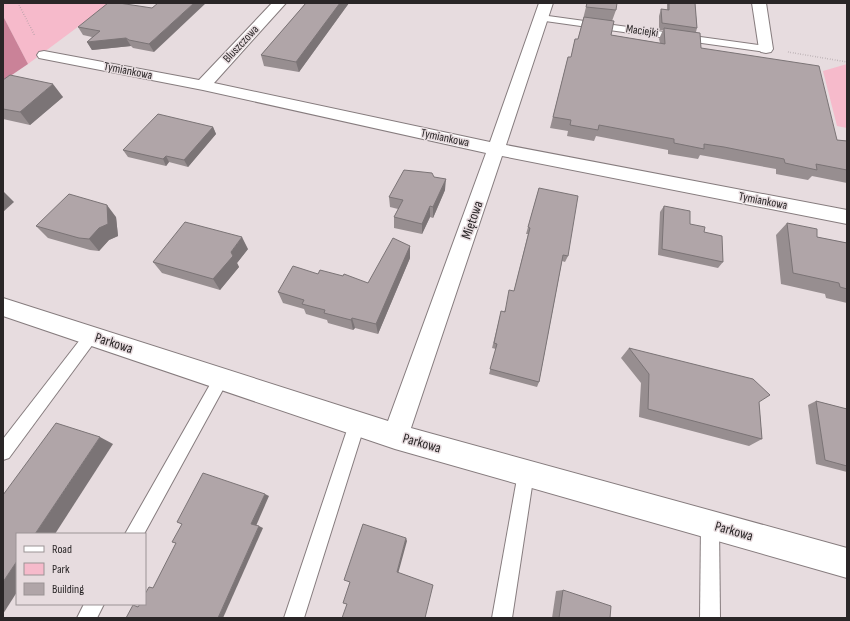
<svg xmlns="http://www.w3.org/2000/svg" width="850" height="621" font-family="'Sofia Sans Condensed',sans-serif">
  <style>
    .green { fill: #f6bacb }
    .forest { fill: #ca8298 }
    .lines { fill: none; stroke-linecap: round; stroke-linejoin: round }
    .service-casing { stroke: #867c7e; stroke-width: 2 }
    .minor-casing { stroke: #867c7e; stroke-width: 2 }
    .path { stroke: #a2999c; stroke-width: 1.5; stroke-dasharray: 0.5 2; stroke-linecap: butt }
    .service { fill: #fff; fill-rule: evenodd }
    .minor { fill: #fff; fill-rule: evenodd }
    .wall { fill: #978e90 }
    .shaded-wall { fill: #7b7476 }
    .building { fill: #b0a5a8; stroke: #7b7476 }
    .labels { text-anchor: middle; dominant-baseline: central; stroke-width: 3; stroke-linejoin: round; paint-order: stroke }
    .far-street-label { font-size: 12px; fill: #2a2627; stroke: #e7dcdf }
    .street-label { font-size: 14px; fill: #2a2627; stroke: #e7dcdf }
  </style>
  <rect width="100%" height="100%" fill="#e7dcdf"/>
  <g class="green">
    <polygon points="3,3 110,3 28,64 3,16"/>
    <polygon points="847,64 847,128 837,126 823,71"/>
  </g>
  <polygon class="forest" points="3,16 28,64 3,81"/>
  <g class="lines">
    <g class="service-casing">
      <g id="service">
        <polygon points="541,15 766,46 771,49 766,52 538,20 537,18"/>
        <polygon points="91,330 96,332 98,336 96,340 9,458 3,460 3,439 86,332"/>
        <polygon points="221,372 226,374 229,379 226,384 144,534 125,534 216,374"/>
        <polygon points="357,416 363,418 365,424 304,618 284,618 349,424 351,418"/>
        <polygon points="526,465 532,467 534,473 512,618 492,618 518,473 520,467"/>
        <polygon points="710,515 716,518 719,524 720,618 700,618 701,524 704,518"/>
        <polygon points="84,604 104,604 97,618 77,618"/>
      </g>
    </g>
    <g class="minor-casing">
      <g id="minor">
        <polygon points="272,3 286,3 214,83 490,142 539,3 553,3 506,145 847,210 847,224 502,156 411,428 847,548 847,578 395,449 3,316 3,298 388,421 486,153 203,90 44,59 39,58 37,55 39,52 44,51 199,80"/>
        <polygon points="752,3 766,3 773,49 771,52 766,53 761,52 759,49"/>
      </g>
    </g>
    <g class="path">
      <polyline points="18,3 35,36"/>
      <polyline points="788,52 847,62"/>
    </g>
    <use href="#service" class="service"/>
    <use href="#minor" class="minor"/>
  </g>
  <g class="wall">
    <polygon points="306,3 349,3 299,72 264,66 261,55"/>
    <polygon points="587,3 616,10 612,21 611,35 660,43 659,39 663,30 659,30 659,16 661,9 667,10 667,3 695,3 697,28 696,32 701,48 837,140 847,141 847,183 812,176 808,180 776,174 776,169 717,158 700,155 698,159 668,154 668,150 596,136 594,141 567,136 568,131 550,128 568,57 571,57 575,39 578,39"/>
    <polygon points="152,8 154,52 133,48 131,46 92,50 87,42 92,37 83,35 78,27"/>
    <polygon points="3,80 63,97 30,125 3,119"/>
    <polygon points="213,127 216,134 188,167 169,162 166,166 128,157 123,150"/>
    <polygon points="434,177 445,190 433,218 430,217 422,234 394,228 394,217 398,209 390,207 389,197"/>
    <polygon points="539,188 568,256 565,262 562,261 539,382 537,387 489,374 496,349 492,348 500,316 504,312 514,291 528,234 526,234"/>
    <polygon points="664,206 690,224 704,232 723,262 718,268 658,255 660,212"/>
    <polygon points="116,217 118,236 109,240 99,251 90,250 48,238 36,226"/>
    <polygon points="787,223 817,237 847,243 847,303 826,298 825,294 781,284 776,235"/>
    <polygon points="410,246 410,258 378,334 355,328 353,330 328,323 327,320 306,314 304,309 283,303 278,292 368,283"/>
    <polygon points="248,249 237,263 239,267 220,290 162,273 153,262"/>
    <polygon points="629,348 759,402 762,439 749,446 639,417 641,383 621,358"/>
    <polygon points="816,401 847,409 847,472 816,464 808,405"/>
    <polygon points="563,590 610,618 552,618 556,591"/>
  </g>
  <g class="shaded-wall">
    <polygon points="194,3 206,3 154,52 149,44"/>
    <polygon points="340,3 349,3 299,72 296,62"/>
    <polygon points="126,38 131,46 92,50 87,42"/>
    <polygon points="53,84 63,97 30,125 20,112"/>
    <polygon points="213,127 216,134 188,167 184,160"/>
    <polygon points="166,156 169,162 166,166 163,159"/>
    <polygon points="446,179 445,190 433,218 433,207"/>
    <polygon points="3,191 14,202 3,212"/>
    <polygon points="107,205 116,217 118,236 109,240 99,251 89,239"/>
    <polygon points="430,206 430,217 422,234 422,224"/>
    <polygon points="242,237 248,249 237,263 239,267 220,290 213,279 231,252"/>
    <polygon points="410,246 410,258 378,334 376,324"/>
    <polygon points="352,318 355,328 353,330 351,320"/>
    <polygon points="100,437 113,444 55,534 35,534"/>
    <polygon points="265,494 269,496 256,526 251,524"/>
    <polygon points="259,526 263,528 223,618 218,618"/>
    <polygon points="406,538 407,541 398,574 397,572"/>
    <polygon points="17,561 17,592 3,614 3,582"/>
  </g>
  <g class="building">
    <polygon points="108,3 119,3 152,8 158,3 194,3 149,44 129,40 126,38 87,42 100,31 78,27"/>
    <polygon points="306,3 340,3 296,62 261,55"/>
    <polygon points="587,3 617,3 616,10 586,7"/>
    <polygon points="669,3 695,3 697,28 662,23 661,9 669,10"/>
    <polygon points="584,17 614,21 611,35 665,44 664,28 700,33 701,48 819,66 837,140 847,141 847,170 816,164 817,170 785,163 784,159 724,147 704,144 704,149 674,143 674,139 599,125 598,130 570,125 571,120 553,117 568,57 571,57 575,39 578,39"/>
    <polygon points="10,75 53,84 20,112 3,109 3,80"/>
    <polygon points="158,114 213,127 184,160 166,156 163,159 123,150"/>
    <polygon points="404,170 432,173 434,177 446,179 433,207 430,206 422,224 394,217 403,200 389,197"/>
    <polygon points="539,188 578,196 568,256 563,255 539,382 490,369 497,344 494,343 501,311 505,312 509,290 514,291 530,228 528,227"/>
    <polygon points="69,194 107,205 108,224 99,228 89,239 79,238 36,226"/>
    <polygon points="664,206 690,211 690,224 705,227 704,232 722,236 723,262 662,249"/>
    <polygon points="185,222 242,237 231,252 233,256 213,279 153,262"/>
    <polygon points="787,223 817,229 817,237 847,243 847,289 840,287 839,283 793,273"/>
    <polygon points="393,238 410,246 376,324 352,318 351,320 324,313 325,310 302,304 304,300 278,292 293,266 318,274 320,270 343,276 344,274 368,283"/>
    <polygon points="629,348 753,379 770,395 759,402 762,439 648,409 649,374"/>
    <polygon points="816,401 847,409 847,466 825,460"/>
    <polygon points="56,423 100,437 35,534 17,534 17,561 3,582 3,495"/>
    <polygon points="203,473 265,494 251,524 259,526 218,618 126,618 133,605 138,607 140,604 145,604 145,594 149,587 153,588 176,543 172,542 182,524 177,522"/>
    <polygon points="363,524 406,538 397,572 433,585 425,618 342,618 347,604 343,603 350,582 344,580"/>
    <polygon points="563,590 611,606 610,618 559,618"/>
  </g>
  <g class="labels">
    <g class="far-street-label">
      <text transform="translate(642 31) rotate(8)">Maciejki</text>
      <text transform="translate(241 44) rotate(-47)">Bluszczowa</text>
      <text transform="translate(128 71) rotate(11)">Tymiankowa</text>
      <text transform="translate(445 138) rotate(12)">Tymiankowa</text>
      <text transform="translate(763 201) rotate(11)">Tymiankowa</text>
    </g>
    <g class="street-label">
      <text transform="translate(472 220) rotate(-71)">Miętowa</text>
      <text transform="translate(114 343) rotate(18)">Parkowa</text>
      <text transform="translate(422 443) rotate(16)">Parkowa</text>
      <text transform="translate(734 531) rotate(16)">Parkowa</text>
    </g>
  </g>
  <rect width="850" height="621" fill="none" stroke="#2a2627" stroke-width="8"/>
  <rect x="16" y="533" width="130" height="72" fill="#e7dcdf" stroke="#9b9395"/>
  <rect x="24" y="546" width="20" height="6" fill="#ffffff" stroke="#9b9395"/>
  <text x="52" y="553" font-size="12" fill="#2a2627">Road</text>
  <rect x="24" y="563" width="20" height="12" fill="#f6bacb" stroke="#9b9395"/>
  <text x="52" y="573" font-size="12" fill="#2a2627">Park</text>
  <rect x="24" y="583" width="20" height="12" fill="#b0a5a8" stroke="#9b9395"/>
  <text x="52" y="593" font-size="12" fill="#2a2627">Building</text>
</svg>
